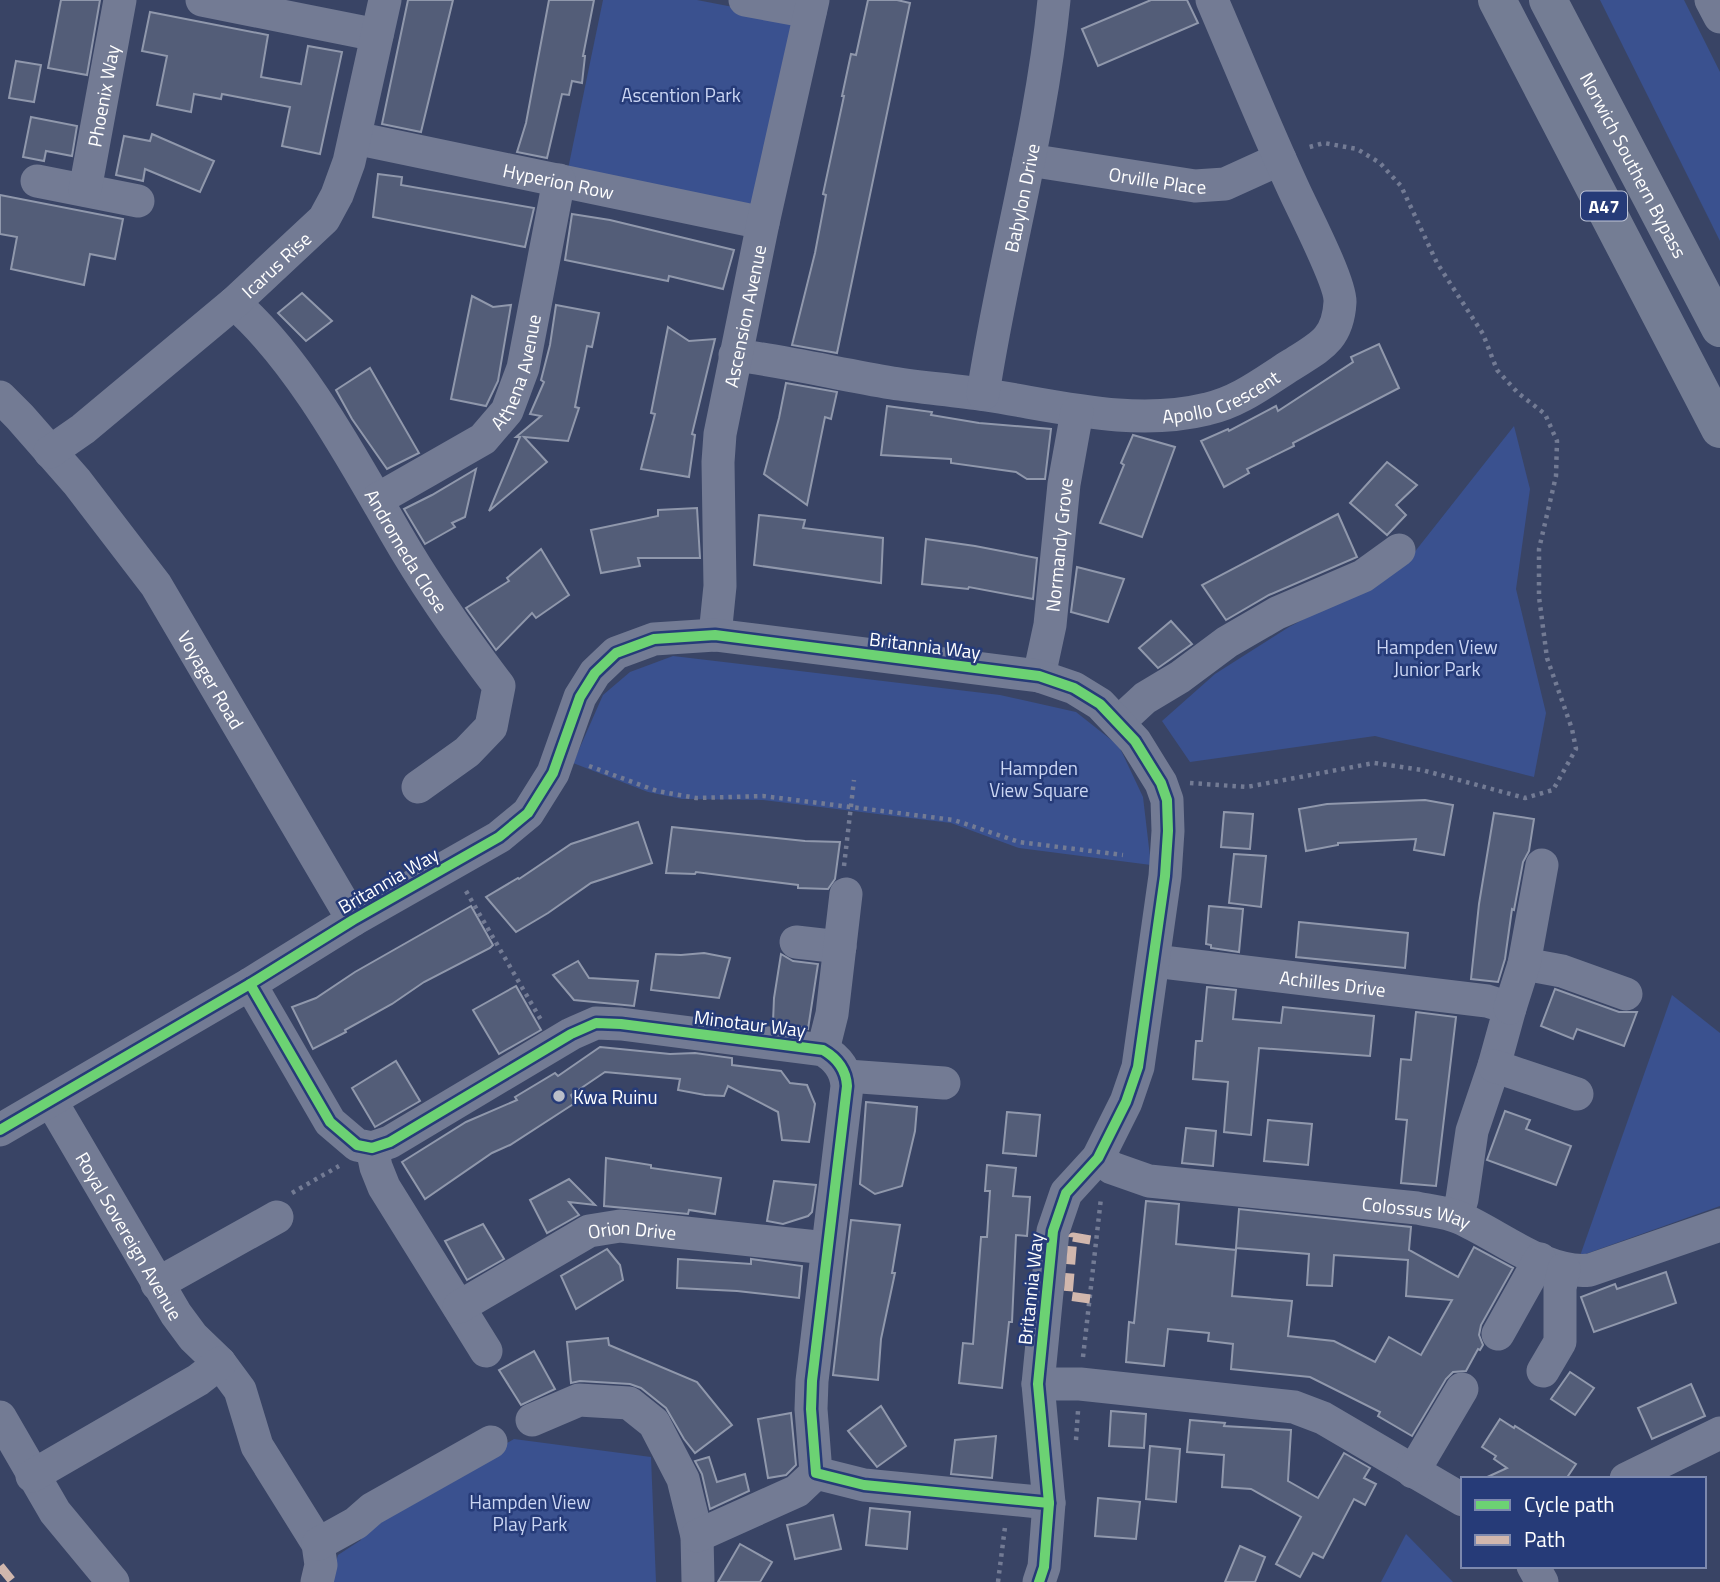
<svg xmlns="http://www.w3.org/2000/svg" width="1720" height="1582" font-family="'Titillium Web',sans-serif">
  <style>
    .green { fill: #3a518f }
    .building { fill: #535d78; stroke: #9098ac; stroke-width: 2 }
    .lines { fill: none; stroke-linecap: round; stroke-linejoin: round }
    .path { stroke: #737b94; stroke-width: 4.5; stroke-dasharray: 3.5 5; stroke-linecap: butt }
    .minor { stroke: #737b94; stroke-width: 33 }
    .highway { stroke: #747d94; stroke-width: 38 }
    .quiet { stroke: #d1b7ad; stroke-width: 9; stroke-dasharray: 18 9; stroke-linecap: butt }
    .cycleway-casing { stroke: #263b78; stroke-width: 15 }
    .cycleway { stroke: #6cd273; stroke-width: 10 }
    .poi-dot { fill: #babec9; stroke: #263b78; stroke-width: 2.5 }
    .labels { text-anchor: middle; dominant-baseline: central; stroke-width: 5; stroke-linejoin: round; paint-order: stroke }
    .shield { fill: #263b78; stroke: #bec4d6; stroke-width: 2 }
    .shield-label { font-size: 18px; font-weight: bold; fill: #fff }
    .park-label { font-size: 19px; fill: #cbd6f3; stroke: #263b78 }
    .street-label { font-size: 19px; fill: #fff; stroke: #263b78 }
    .poi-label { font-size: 19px; fill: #fff; stroke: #263b78; text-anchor: start }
  </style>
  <rect width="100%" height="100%" fill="#394465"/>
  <g class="green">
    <polygon points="603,0 697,0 795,19 751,204 568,169"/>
    <polygon points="1600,0 1684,0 1720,72 1720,241"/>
    <polygon points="1514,426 1530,489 1516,589 1546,713 1534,777 1375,736 1190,762 1162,721 1215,674 1289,627 1402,568"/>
    <polygon points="673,656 1000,695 1076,712 1119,746 1143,797 1151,865 1019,848 951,823 763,800 682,799 648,792 573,763 603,695 630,672"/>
    <polygon points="1672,995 1720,1033 1720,1206 1580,1256"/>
    <polygon points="514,1439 651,1457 656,1582 330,1582 338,1555 361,1540 359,1529"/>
    <polygon points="1406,1534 1453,1582 1381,1582"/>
  </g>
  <g class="building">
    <polygon points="61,0 100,0 87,75 48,68"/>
    <polygon points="408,0 453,0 421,132 382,124"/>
    <polygon points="549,0 594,0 583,56 585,56 582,83 572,81 569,95 562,94 547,158 517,152 526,123"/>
    <polygon points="868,0 897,0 910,3 837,353 792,345 815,253 826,195 823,194 844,96 842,96 851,54 856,55"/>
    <polygon points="1151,0 1187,0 1198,23 1098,66 1082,29"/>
    <polygon points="150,12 268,35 261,77 301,84 308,46 342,52 320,154 282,146 290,107 222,94 221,99 194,94 191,112 157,105 167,56 142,51"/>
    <polygon points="16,61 41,65 34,102 9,98"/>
    <polygon points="31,117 77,126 72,156 46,151 44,161 23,157"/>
    <polygon points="152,134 214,161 200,192 145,169 143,181 116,175 124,136 150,141"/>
    <polygon points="378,174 402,177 401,185 534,208 525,247 373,217"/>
    <polygon points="0,195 123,219 115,259 90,254 84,285 11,269 17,237 0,234"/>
    <polygon points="572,214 610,220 734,250 723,289 669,276 668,281 565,260"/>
    <polygon points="302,293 332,321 306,341 278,313"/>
    <polygon points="472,296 493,307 511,305 498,381 486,406 451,399"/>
    <polygon points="556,305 599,313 592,347 587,346 575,407 579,408 568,441 524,437 547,462 489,511 520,437 516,437 541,416 530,414 544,382 541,380 550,345"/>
    <polygon points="668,327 689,341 715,339 692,434 695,435 689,477 641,469 655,414 651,413"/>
    <polygon points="1379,344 1399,388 1293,443 1294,446 1247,469 1249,473 1224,487 1201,441 1228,429 1229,431 1276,406 1278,411 1353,362 1351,357"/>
    <polygon points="370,368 419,453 387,469 352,419 336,390"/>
    <polygon points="786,383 837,392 831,419 825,417 807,505 764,474 779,418"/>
    <polygon points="887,406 932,412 931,415 979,423 1051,429 1045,479 1027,479 1016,472 951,463 951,459 881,455"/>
    <polygon points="1133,435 1175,447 1142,537 1100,523 1124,465 1121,463"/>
    <polygon points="1387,462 1417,485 1396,505 1406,515 1387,535 1350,503"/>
    <polygon points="476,469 465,517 452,523 455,527 425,544 404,509 432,495"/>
    <polygon points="697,508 700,558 638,558 640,566 601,573 591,530 658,516 658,510"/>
    <polygon points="1338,514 1357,557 1269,595 1226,620 1202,585"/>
    <polygon points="759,515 805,520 803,528 883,538 881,583 754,565"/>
    <polygon points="926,539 975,546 1037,558 1033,599 969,587 968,589 922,584"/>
    <polygon points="541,549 569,595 536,618 532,613 496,650 466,608 509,581 507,578"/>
    <polygon points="1077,567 1124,579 1108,622 1071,612"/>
    <polygon points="1171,621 1192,644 1158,668 1139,648"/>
    <polygon points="1425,800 1453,805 1444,855 1414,850 1416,839 1338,843 1338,845 1306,851 1299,809 1327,804"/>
    <polygon points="1224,812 1253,814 1250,849 1221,847"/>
    <polygon points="1494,813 1534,819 1529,851 1523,862 1514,910 1512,909 1505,959 1498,982 1471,979 1479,904"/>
    <polygon points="638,822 652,863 591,883 548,913 516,932 486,897 518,878 519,879 571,844"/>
    <polygon points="672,827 805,841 840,842 835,879 828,889 798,888 798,885 696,872 695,874 666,873"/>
    <polygon points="1234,854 1266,856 1261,907 1229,903"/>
    <polygon points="471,906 493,945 490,948 424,982 392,1004 345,1030 346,1032 313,1049 292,1007 316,998 355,972"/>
    <polygon points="1209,906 1243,909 1239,952 1211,948 1211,945 1206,944"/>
    <polygon points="1299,922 1408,933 1405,968 1296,957"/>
    <polygon points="704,953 730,958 719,998 651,990 656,954 681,955"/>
    <polygon points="781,954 793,961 818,964 808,1029 773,1022 774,998"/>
    <polygon points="578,961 589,978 638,981 634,1006 574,1000 553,975"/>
    <polygon points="516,986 541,1030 499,1054 473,1010"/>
    <polygon points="1207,987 1236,990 1233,1019 1281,1023 1283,1007 1374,1016 1370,1056 1259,1048 1251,1135 1224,1132 1228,1082 1193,1079 1196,1041 1202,1041"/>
    <polygon points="1555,989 1619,1012 1637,1012 1624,1046 1577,1029 1573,1039 1541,1026"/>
    <polygon points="1416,1012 1456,1017 1436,1186 1401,1183 1407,1120 1396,1119 1401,1059 1411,1060"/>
    <polygon points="600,1047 670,1054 695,1053 732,1058 732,1065 781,1071 790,1083 807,1085 815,1104 809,1142 782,1140 778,1112 728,1086 724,1096 705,1095 678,1090 680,1079 605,1072 571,1095 575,1103 510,1145 492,1153 425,1199 402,1162 466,1122 517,1100 515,1097 555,1073 558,1076"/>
    <polygon points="396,1061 420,1101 375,1127 352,1088"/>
    <polygon points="866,1102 917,1107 915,1131 902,1186 875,1194 860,1184"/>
    <polygon points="1505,1111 1530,1120 1526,1129 1571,1146 1556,1185 1487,1160"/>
    <polygon points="1007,1112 1040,1115 1036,1156 1003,1153"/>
    <polygon points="1268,1120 1312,1124 1308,1165 1264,1161"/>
    <polygon points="1186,1128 1216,1131 1213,1166 1182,1163"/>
    <polygon points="606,1158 651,1165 651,1168 721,1178 715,1214 689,1210 688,1214 604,1206"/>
    <polygon points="987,1165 1016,1168 1013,1196 1030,1197 1027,1236 1016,1235 1012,1322 1009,1322 1002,1388 959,1383 963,1343 973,1344 981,1237 987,1237 990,1191 985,1191"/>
    <polygon points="569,1179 595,1205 569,1202 579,1215 547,1233 530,1200"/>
    <polygon points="774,1181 816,1185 812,1212 808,1216 783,1224 767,1221"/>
    <polygon points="1146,1201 1179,1204 1176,1244 1236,1250 1232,1296 1292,1301 1288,1336 1334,1341 1375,1362 1389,1337 1421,1355 1452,1300 1406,1296 1408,1260 1334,1255 1332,1286 1307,1285 1309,1254 1236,1248 1239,1209 1411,1227 1409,1250 1458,1277 1474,1247 1513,1268 1481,1325 1479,1335 1483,1345 1480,1350 1478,1349 1466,1371 1453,1372 1446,1379 1412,1436 1378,1416 1380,1412 1310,1377 1231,1369 1233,1344 1208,1341 1209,1333 1168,1329 1164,1366 1126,1362 1129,1322 1134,1323"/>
    <polygon points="851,1220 900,1225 892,1273 895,1273 881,1339 878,1380 833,1375"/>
    <polygon points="483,1224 504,1259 467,1280 445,1241"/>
    <polygon points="607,1249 620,1265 623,1280 576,1309 561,1276"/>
    <polygon points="678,1259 751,1264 751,1259 802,1266 799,1298 737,1291 677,1288"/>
    <polygon points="1666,1272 1676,1303 1594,1332 1581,1297 1615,1284 1617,1289"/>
    <polygon points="608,1338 609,1345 697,1382 732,1425 695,1453 684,1439 666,1408 641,1388 630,1384 580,1381 571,1383 567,1342"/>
    <polygon points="534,1351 555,1389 521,1405 499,1370"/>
    <polygon points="1570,1372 1594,1388 1575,1415 1551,1399"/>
    <polygon points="1691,1384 1705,1416 1652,1439 1638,1408"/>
    <polygon points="881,1406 906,1446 877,1467 848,1431"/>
    <polygon points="1111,1411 1146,1414 1144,1448 1109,1446"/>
    <polygon points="791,1413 796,1465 786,1475 768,1478 758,1419"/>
    <polygon points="1500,1419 1514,1428 1515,1426 1576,1464 1566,1479 1483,1479 1507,1468 1494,1459 1496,1456 1482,1447"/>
    <polygon points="1190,1420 1225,1423 1224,1426 1291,1430 1288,1481 1318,1498 1344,1453 1370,1468 1364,1478 1376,1484 1365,1505 1354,1499 1323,1558 1313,1553 1300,1577 1276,1564 1301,1517 1251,1489 1222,1487 1224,1455 1187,1452"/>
    <polygon points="996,1436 992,1478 951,1474 955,1440"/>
    <polygon points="1150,1446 1180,1449 1176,1502 1146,1499"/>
    <polygon points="709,1457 717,1482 745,1474 749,1491 710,1509 702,1474 695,1461"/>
    <polygon points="1098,1498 1140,1502 1136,1539 1095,1536"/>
    <polygon points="870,1508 910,1512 907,1549 866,1545"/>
    <polygon points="833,1515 841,1549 795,1559 787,1525"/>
    <polygon points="740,1544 772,1562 760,1582 718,1582"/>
    <polygon points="1240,1546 1265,1557 1255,1582 1225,1582"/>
  </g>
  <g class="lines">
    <g class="path">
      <polyline points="589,766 657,791 696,798 763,796 954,820 1019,842 1123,855"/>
      <polyline points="1190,783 1247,787 1374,763 1422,770 1525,798 1553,790 1576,749 1572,729 1547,658 1539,597 1539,549 1556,476 1557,441 1545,414 1518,393 1497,370 1483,334 1437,263 1401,186 1380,163 1357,149 1324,143 1306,148"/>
      <polyline points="844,866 854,780"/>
      <polyline points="466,891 541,1020"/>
      <polyline points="292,1193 339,1166"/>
      <polyline points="1083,1357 1101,1198"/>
      <polyline points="1076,1440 1078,1411"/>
      <polyline points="998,1582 1005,1527"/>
    </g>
    <g class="minor">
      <polyline points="202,0 377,35"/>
      <polyline points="745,0 810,12"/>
      <polyline points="1711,0 1720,17"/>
      <path id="s1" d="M355,138L763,223"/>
      <path id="s2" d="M1029,160L1195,186L1225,184L1280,159"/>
      <polyline points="37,181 138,201"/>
      <path id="s3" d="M85,190L120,0"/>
      <path id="s4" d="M234,303C299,359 352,458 395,532C426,586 461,636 499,686L491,727L467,752L418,787"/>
      <path id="s5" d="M735,355C788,362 839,374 892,383C923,388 955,390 986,395C1058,406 1134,427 1207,409C1239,402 1264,382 1291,365C1319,347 1338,340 1340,302C1341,283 1304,212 1294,190C1265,127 1239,63 1212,0"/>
      <path id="s6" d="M983,394C1003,262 1041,133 1054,0"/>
      <path id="s7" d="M0,397L20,417L77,482L156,585L353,920"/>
      <path id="s8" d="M50,452L83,429L234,303L324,219L337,195L349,162L385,0"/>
      <path id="s9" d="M378,499L483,439L507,411L523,368L559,180"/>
      <path id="s10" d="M715,635L720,586L718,462L720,434L763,223L813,0"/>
      <path id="s11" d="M1039,676L1050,625L1064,484L1077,412"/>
      <polyline points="1119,722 1145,698 1180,677 1227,642 1277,613 1363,576 1399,550"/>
      <polyline points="796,942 840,947"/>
      <path id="s12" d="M1154,961L1487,1001L1510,1008L1494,1066L1472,1131L1462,1199L1457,1216"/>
      <polyline points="1524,964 1562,971 1626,994"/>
      <path d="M250,984L330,1122L357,1145L372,1148L390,1142L571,1034L596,1023L621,1024L823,1050C837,1058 846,1069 847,1086L812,1381L811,1409L816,1473L864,1485L1049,1503"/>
      <polyline points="1510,1008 1524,964 1542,865"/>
      <polyline points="823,1050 832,1014 846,894"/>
      <polyline points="1494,1066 1577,1094"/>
      <polyline points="847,1076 944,1083"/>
      <path id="s13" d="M51,1101L176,1314L193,1337L220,1363L240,1390L257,1446L318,1544L321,1565L317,1582"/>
      <polyline points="0,1130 250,984 353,920 499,837 528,813 553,773 580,697 595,673 616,653 654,639 715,635 1039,676 1074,688 1100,704 1135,741 1161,783 1167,800 1168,831 1165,876 1138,1067 1126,1102 1098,1158 1066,1193 1053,1231 1038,1384 1049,1503 1044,1567 1039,1582"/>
      <polyline points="372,1148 376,1167 384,1187 486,1351"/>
      <path id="s14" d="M1098,1158L1112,1168L1149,1181L1417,1208C1430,1211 1447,1212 1460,1218C1499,1235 1546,1275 1590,1270L1720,1225"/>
      <polyline points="157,1284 277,1217"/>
      <path id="s15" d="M459,1307L589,1231L620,1226L827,1248"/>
      <polyline points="1498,1334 1540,1259"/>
      <polyline points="1543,1371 1560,1342 1560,1288 1564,1269"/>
      <polyline points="1038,1384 1080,1384 1294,1407 1323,1418 1463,1500"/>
      <polyline points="0,1417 55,1512 113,1582"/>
      <polyline points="532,1420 579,1400 629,1403 654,1423 683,1479 697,1536 698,1581"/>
      <polyline points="1413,1472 1462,1389"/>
      <polyline points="32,1476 198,1380 220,1363"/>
      <polyline points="1626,1479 1720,1433"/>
      <polyline points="697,1536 797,1491 816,1473"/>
      <polyline points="318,1544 356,1523 372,1509 491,1442"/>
      <polyline points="1533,1566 1542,1582"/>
    </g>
    <g class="highway">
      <polyline points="1497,0 1720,429"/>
      <path id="s16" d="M1548,0L1720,328"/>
    </g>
    <g class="quiet">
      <polyline points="1090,1299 1068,1296 1073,1237 1096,1241"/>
      <polyline points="0,1566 13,1582"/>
    </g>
    <g class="cycleway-casing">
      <g id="cycleway">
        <path d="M250,984L330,1122L357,1145L372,1148L390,1142L571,1034L596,1023L621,1024L823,1050C837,1058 846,1069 847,1086L812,1381L811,1409L816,1473L864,1485L1049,1503"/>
        <polyline points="0,1130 250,984 353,920 499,837 528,813 553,773 580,697 595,673 616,653 654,639 715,635 1039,676 1074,688 1100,704 1135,741 1161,783 1167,800 1168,831 1165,876 1138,1067 1126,1102 1098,1158 1066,1193 1053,1231 1038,1384 1049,1503 1044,1567 1039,1582"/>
      </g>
    </g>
    <use href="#cycleway" class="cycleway"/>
  </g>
  <circle class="poi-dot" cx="559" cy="1096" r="7"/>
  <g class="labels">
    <rect class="shield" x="1581" y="191.5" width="46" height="29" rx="5"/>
    <g class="shield-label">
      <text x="1604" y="206">A47</text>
    </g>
    <g class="park-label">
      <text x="681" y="94">Ascention Park</text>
      <text x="1437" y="646">Hampden View<tspan x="1437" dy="22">Junior Park</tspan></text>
      <text x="1039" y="767">Hampden<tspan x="1039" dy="22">View Square</tspan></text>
      <text x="530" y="1501">Hampden View<tspan x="530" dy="22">Play Park</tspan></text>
    </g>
    <g class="street-label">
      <text stroke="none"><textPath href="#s3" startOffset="96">Phoenix Way</textPath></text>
      <text stroke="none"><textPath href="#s16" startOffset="186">Norwich Southern Bypass</textPath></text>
      <text stroke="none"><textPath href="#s2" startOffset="130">Orville Place</textPath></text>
      <text stroke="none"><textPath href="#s1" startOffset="208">Hyperion Row</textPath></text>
      <text stroke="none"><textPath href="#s6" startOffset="200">Babylon Drive</textPath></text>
      <text stroke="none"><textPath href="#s8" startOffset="294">Icarus Rise</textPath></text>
      <text stroke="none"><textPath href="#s10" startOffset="322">Ascension Avenue</textPath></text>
      <text stroke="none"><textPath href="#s9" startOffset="198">Athena Avenue</textPath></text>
      <text stroke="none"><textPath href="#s5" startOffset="494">Apollo Crescent</textPath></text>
      <text stroke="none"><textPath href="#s11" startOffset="133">Normandy Grove</textPath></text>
      <text stroke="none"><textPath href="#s4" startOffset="303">Andromeda Close</textPath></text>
      <text transform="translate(925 645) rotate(7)">Britannia Way</text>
      <text stroke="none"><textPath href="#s7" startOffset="354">Voyager Road</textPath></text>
      <text transform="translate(388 880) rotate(-30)">Britannia Way</text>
      <text stroke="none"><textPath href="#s12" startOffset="180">Achilles Drive</textPath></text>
      <text transform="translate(750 1023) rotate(7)">Minotaur Way</text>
      <text stroke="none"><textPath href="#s14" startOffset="326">Colossus Way</textPath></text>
      <text stroke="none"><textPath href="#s13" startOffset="156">Royal Sovereign Avenue</textPath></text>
      <text stroke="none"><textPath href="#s15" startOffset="194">Orion Drive</textPath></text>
      <text transform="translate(1030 1289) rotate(-84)">Britannia Way</text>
    </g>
    <g class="poi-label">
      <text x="573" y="1096">Kwa Ruinu</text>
    </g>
  </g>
  <rect x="1461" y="1477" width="245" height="91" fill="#263b78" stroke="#7d89ae" stroke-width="2"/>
  <rect x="1475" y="1500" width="35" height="10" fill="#6cd273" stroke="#7d89ae" stroke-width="2"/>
  <text x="1524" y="1512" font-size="21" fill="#ffffff">Cycle path</text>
  <rect x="1475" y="1535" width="35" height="10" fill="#d1b7ad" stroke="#7d89ae" stroke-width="2"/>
  <text x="1524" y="1547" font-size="21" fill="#ffffff">Path</text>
</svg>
